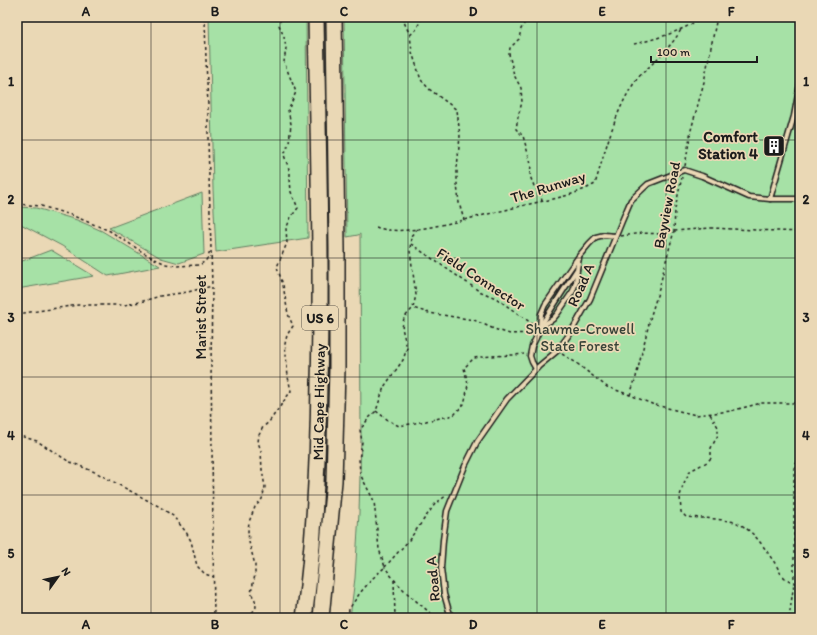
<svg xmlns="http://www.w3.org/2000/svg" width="817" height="635" font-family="Itim,sans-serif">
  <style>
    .green { fill: #a6e1a6; stroke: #617e61 }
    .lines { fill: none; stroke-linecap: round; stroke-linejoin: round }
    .service-casing { stroke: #1c1c1c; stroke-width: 7 }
    .motorway-casing { stroke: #1c1c1c; stroke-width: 18 }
    .path { stroke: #1c1c1c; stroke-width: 1.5; stroke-dasharray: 3 3; stroke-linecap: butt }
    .service { stroke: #ead8b5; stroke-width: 4 }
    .motorway { stroke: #ead8b5; stroke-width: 15 }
    .grid { fill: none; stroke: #1c1c1c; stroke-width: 1; stroke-opacity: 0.55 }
    .labels { text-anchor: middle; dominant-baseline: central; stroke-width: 3.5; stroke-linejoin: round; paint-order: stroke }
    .shield { fill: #ead8b5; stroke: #5a544a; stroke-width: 1 }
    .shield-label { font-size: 14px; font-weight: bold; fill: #1c1c1c }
    .poi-label { font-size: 15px; font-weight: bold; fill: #1c1c1c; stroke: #ead8b5; text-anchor: end }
    .street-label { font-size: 15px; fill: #1c1c1c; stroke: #ead8b5 }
    .park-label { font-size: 15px; fill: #384338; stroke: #ead8b5 }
    .neatline { fill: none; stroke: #1c1c1c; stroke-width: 1.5 }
    .grid-label { font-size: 13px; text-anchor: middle; font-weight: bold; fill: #1c1c1c }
  </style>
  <rect width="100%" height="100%" fill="#ead8b5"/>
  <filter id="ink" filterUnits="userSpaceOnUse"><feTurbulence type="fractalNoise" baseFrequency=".025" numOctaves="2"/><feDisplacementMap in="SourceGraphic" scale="8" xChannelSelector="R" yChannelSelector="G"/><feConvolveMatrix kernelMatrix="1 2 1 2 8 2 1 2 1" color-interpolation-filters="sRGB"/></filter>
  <g filter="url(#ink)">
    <g class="green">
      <polygon points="209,17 306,17 308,238 216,252 213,189"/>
      <polygon points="344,17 800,17 800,618 350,618 355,578 359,513 361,438 360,234 358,235 347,237"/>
      <polygon points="202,193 204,254 179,263 161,258 109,228"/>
      <polygon points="17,207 36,208 77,220 102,231 160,266 108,276 62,246 17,222"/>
      <polygon points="51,250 94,276 17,289 17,263"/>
    </g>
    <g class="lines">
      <g class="service-casing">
        <g id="service">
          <polyline points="770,199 794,116 800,84"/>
          <polyline points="542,326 553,319 558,313 573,291 576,282 577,270"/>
          <polyline points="540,327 577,269 579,258"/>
          <polyline points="536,369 532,362 530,356 532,346 536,338 540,328 541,314 545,305 579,256 589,244 596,237 604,235 615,236"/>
          <polyline points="451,618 444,594 441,568 443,540 447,511 465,466 477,442 507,399 539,366 557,351 571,332 590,299 622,221 631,200 648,184 684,170 702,176 749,197 770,199 800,199"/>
        </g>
      </g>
      <g class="motorway-casing">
        <g id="motorway">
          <path d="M304,618C315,540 318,461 319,383C322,261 318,139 316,17"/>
          <polyline points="321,618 334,481 337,369 337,249 334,17"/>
        </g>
      </g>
      <g class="path">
        <polyline points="205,17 206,60 208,106 208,139 212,286 211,364 214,618"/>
        <polyline points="404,17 404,22 410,35 412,52 421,80 429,89 457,110 460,136 457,168 457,184 459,203 464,220"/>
        <polyline points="528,17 521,29 519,39 510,48 509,54 514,75 521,88 522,102 518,117 516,129 523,136 531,164 530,176 534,186 541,194 542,202"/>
        <polyline points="410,35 416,30 422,17"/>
        <path d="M634,44C656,39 684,31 702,17"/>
        <polyline points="685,166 691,130 704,82 717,17"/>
        <path d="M17,204L41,206L71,215L110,231L144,253L155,259L166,264L175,266L199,265C206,262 209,257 210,250"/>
        <path d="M376,227C398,236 441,225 464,220C483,215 502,211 521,206C546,200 572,197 595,184C606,149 615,109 637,79C641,74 646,70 650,66C663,53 673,44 682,28"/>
        <polyline points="417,229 411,236 410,251 416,295 413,308 429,313 474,320 494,329 510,334 533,333"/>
        <polyline points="621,236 642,233 662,234 674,231 711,228 800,232"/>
        <polyline points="411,244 479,291 496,298 531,323 534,328"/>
        <polyline points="17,314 78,305 124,305 140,302 160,296 188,292 212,286"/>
        <polyline points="562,354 575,362 607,387 630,395 652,404 675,410 696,415 705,414 731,411 761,403 800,403"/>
        <polyline points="630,395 636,377 651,315 659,289 667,257 674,231 675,209 682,177"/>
        <path d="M376,411L388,420L399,426L426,421L454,415L464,404L466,396L468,384L464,368L474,358C491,355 508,356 524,354"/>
        <path d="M710,414L718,427V435L711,448V458L707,462L690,471L683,485L680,496L681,512L686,517C698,518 710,518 723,520C727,521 731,521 735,522C752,529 762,544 772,559C782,572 777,575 794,583V474L799,446"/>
        <polyline points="17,435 37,441 68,461 97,473 160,507 173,516 186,532 191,541 197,566 205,574 214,577"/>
        <polyline points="394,580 395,618"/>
        <polyline points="249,618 256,607 255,600 251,593 255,575 255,565 249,542 248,531 249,522 255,507 262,499 265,487 262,470 261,451 258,442 259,435 263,427 269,422 291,391 288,377 285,344 287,335 293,326 288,314 283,285 277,267 287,243 286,229 291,217 298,208 291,192 290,179 290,172 284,155 289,143 291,124 288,110 296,92 284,62 286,48 284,37 279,25 281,17"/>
        <polyline points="348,618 349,609 360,593 373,578 385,567 379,549 374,501 360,474 359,459 362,442 360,430 369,418 376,411 384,387 403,360 407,348 402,328 404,318 413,308"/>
        <path d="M436,618C417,601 399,589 385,567L409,540L435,504L447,495"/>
        <polyline points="789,618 794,583 800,583"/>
      </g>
      <use href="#service" class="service"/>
      <use href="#motorway" class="motorway"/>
    </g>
  </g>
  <path class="grid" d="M151,17V618M280,17V618M408,17V618M537,17V618M666,17V618M17,140H800M17,258H800M17,377H800M17,495H800"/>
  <defs>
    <g id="building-square" transform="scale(1.15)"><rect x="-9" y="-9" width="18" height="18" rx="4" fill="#1c1c1c" stroke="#ead8b5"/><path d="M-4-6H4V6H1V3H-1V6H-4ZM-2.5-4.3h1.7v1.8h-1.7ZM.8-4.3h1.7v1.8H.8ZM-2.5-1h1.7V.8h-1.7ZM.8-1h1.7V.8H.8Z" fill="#fff"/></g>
  </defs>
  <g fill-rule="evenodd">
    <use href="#building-square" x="774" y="146"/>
  </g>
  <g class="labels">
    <rect class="shield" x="302" y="306" width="36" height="24" rx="3"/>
    <g class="shield-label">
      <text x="320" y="318">US 6</text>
    </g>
    <g class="poi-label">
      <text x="758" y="137">Comfort<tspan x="758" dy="17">Station 4</tspan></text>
    </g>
    <g class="street-label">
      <text transform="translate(548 187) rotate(-17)">The Runway</text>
      <text transform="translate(667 205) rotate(-79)">Bayview Road</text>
      <text transform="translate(481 279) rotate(33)">Field Connector</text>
      <text transform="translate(581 285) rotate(-66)">Road A</text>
      <text transform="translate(201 317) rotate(-90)">Marist Street</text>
      <text transform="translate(319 402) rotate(-89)">Mid Cape Highway</text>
      <text transform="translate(433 579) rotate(-95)">Road A</text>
    </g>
    <g class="park-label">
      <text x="580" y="329">Shawme-Crowell<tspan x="580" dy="17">State Forest</tspan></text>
    </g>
  </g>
  <rect width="817" height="635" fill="none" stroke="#ead8b5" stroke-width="44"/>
  <g transform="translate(58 577) rotate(57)" stroke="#ead8b5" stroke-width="3" paint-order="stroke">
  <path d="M0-3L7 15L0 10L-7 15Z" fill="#1c1c1c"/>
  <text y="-6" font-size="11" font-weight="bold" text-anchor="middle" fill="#1c1c1c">N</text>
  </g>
  <path d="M651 56v6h106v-6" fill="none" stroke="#1c1c1c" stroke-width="2"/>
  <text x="657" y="56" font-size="12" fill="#1c1c1c" stroke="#ead8b5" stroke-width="3" paint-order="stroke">100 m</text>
  <rect x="22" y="22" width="773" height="591" class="neatline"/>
  <g class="grid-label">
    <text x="86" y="16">A</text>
    <text x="215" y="16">B</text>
    <text x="344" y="16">C</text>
    <text x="473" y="16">D</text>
    <text x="602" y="16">E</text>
    <text x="731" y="16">F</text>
    <text x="11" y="86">1</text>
    <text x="806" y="86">1</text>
    <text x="11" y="204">2</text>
    <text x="806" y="204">2</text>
    <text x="11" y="322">3</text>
    <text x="806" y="322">3</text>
    <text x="11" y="440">4</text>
    <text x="806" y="440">4</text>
    <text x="11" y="558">5</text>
    <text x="806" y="558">5</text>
    <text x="86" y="629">A</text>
    <text x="215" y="629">B</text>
    <text x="344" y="629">C</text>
    <text x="473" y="629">D</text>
    <text x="602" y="629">E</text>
    <text x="731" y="629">F</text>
  </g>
</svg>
